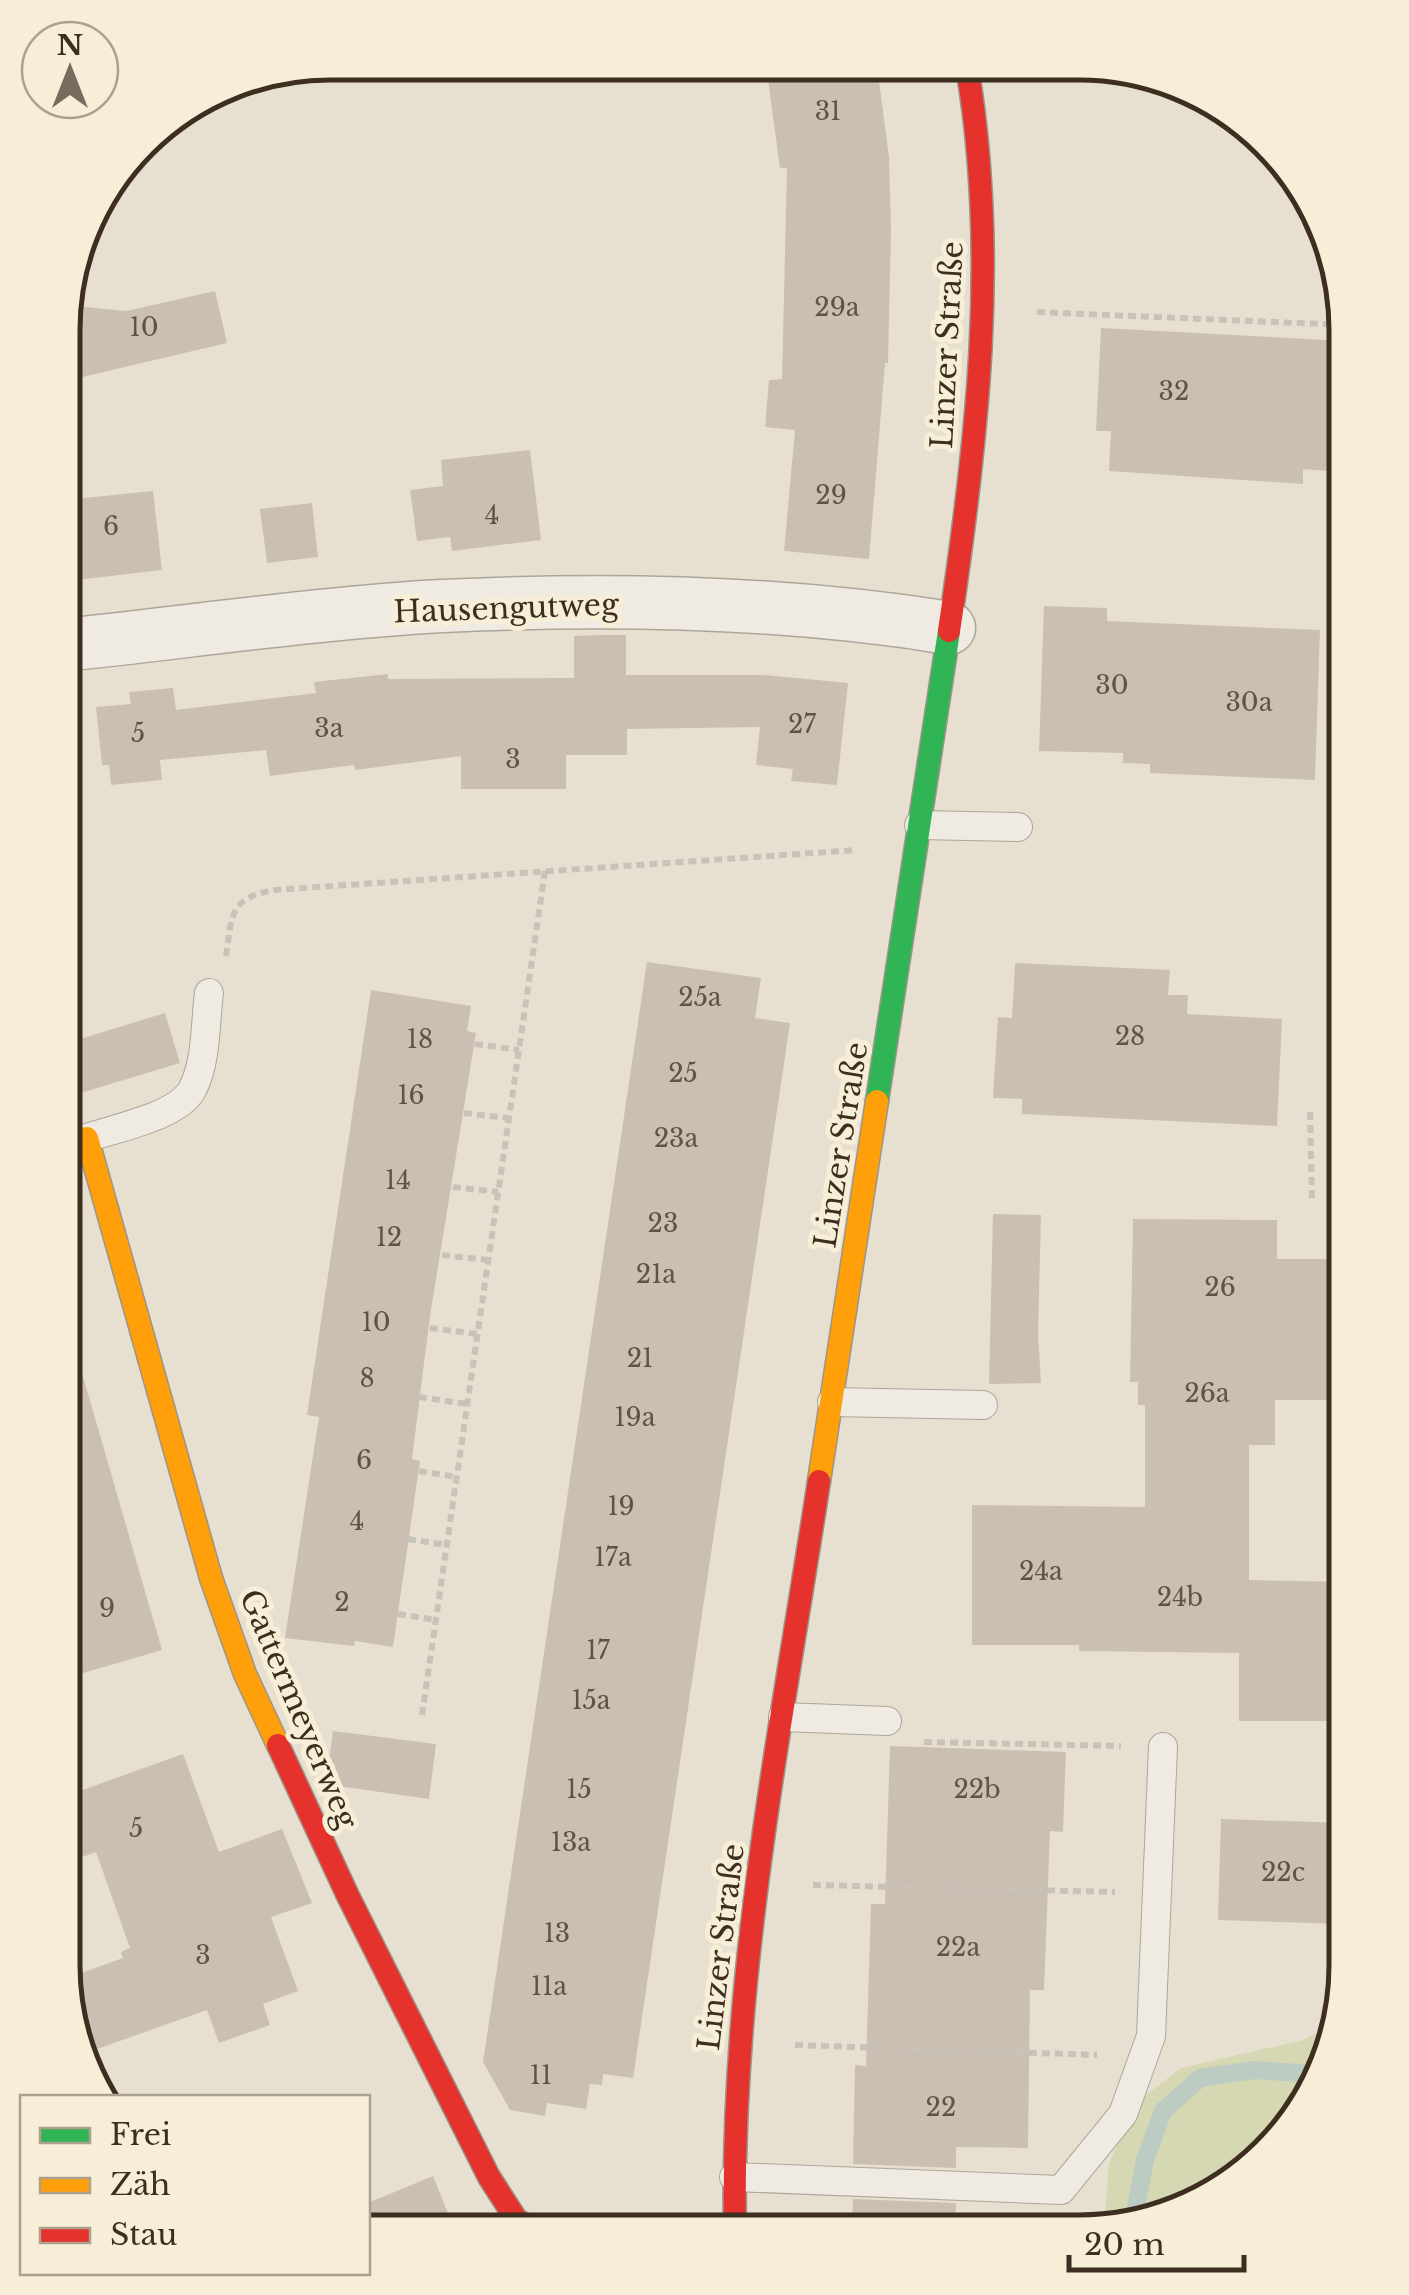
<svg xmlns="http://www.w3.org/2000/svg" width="1409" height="2295" font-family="'Libre Baskerville',serif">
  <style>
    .green { fill: #d6d7b3 }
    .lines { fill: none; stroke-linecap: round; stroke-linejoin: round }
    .stream { stroke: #bcccc2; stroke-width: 18 }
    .building { fill: #cbbfb2 }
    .lane-casing { stroke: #ada599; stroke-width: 30 }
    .street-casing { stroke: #ada599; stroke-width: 55 }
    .fast-casing { stroke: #9c958a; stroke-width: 25 }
    .slow-casing { stroke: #9c958a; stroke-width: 25 }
    .jam-casing { stroke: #9c958a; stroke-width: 25 }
    .path { stroke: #c8c2b9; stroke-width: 6; stroke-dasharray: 8 5; stroke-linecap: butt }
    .lane { stroke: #efebe3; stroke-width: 28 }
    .street { stroke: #efebe3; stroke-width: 52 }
    .fast { stroke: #30b455; stroke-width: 22 }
    .slow { stroke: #ff9f0a; stroke-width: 22 }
    .jam { stroke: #e5322d; stroke-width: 22 }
    .labels { text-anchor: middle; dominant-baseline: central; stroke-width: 10; stroke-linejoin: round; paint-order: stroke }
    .number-label { font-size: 25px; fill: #605244 }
    .street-label { font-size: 30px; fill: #3d2e20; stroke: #f7eed8 }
    .rim { fill: none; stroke: #3d2e20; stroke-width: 5 }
  </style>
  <rect width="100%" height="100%" fill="#e7e0d1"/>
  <polygon class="green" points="1331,2023 1292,2127 1181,2212 1104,2228 1109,2163 1137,2102 1181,2068 1304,2040"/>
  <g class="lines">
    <polyline class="stream" points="1133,2222 1145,2160 1163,2111 1200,2078 1254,2070 1312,2074"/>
  </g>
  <g class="building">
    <polygon points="766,65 877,66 889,157 891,230 888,363 885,363 869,559 784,551 795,430 765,427 769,380 782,379 787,168 780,168"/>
    <polygon points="215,291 227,343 78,378 77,362 65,361 65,305 126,311"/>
    <polygon points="1101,328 1346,341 1346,462 1331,461 1330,471 1303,469 1303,484 1109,471 1111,431 1096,431"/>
    <polygon points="530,450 541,540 452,551 450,537 417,541 410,490 443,486 441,460"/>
    <polygon points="153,491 162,570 68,581 64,500"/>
    <polygon points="312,503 318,557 267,563 260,509"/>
    <polygon points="1044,606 1107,608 1107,621 1320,630 1315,780 1150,773 1150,764 1123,763 1123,753 1039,751"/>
    <polygon points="598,635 626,635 626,675 765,675 848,683 837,785 791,781 793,769 756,765 760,727 627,729 627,755 566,755 566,789 461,789 461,756 355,770 354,765 270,776 266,750 160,760 162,780 111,785 109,765 102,765 96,707 131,704 129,692 173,688 176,710 316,693 314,682 388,674 388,679 574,678 574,636"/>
    <polygon points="647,962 761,978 755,1018 790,1023 633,2078 603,2074 602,2085 590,2084 586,2109 547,2103 545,2116 510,2110 483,2062"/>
    <polygon points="1015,963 1170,970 1168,995 1188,995 1187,1014 1282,1019 1277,1126 1022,1114 1022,1099 993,1098 998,1017 1012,1018"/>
    <polygon points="371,990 471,1006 467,1031 476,1033 430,1316 412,1459 420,1461 393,1647 355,1641 354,1646 285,1638 319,1417 307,1415"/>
    <polygon points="165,1013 180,1063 64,1098 64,1044"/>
    <polygon points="993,1214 1041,1215 1038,1334 1041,1383 989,1384"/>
    <polygon points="1133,1219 1277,1220 1277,1259 1346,1259 1346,1400 1275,1400 1275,1445 1249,1445 1249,1580 1346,1582 1346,1721 1239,1721 1239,1653 1079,1651 1079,1645 972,1645 972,1505 1145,1507 1145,1405 1138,1405 1138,1382 1130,1382"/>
    <polygon points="76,1352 162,1650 63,1679 63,1354"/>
    <polygon points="333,1731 436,1744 429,1799 331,1785 327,1776"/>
    <polygon points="890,1746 1066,1752 1063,1832 1050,1831 1044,1990 1030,1990 1028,2148 956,2147 956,2168 853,2164 855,2065 866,2066 871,1904 885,1904"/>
    <polygon points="183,1754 219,1852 282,1829 312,1903 271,1917 298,1991 263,2004 270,2025 219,2043 207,2010 86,2053 72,2016 65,1979 123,1958 121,1952 130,1948 96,1852 63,1864 63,1797"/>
    <polygon points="1221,1819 1346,1823 1346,1924 1218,1920"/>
    <polygon points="433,2176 455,2231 368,2230 368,2203"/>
    <polygon points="853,2199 956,2203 955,2232 852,2232"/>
  </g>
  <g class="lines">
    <g class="lane-casing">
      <g id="lane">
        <polyline points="919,825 1018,827"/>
        <path d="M87,1138C116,1128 180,1116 193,1088C207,1060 205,1023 209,993"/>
        <polyline points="832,1402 983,1405"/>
        <polyline points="783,1717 887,1721"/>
        <polyline points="734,2177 1061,2190 1123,2114 1151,2036 1163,1747"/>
      </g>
    </g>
    <g class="street-casing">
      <path id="street" d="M64,645C188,632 318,613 442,606C610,598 783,601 949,628"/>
    </g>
    <g class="fast-casing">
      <polyline id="fast" points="877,1101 949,631"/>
    </g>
    <g class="slow-casing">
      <g id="slow">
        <polyline points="64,1142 87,1138 211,1578 245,1674 278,1745"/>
        <polyline points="819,1481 877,1101"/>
      </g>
    </g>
    <g class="jam-casing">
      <g id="jam">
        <path d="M949,631C977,444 999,255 967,67"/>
        <polyline points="278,1745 348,1896 489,2177 516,2219 533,2231"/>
        <path d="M735,2231C730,1978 781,1730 819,1481"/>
      </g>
    </g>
    <g class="path">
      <polyline points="1037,312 1345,325"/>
      <path d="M226,956C232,916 229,898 274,890L857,850"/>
      <polyline points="475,1044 519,1050"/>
      <polyline points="1310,1112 1312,1202"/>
      <polyline points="464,1113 508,1118"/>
      <polyline points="453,1187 498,1192"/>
      <polyline points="442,1255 488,1260"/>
      <polyline points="430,1328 477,1334"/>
      <polyline points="419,1397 467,1404"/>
      <polyline points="419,1471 457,1477"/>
      <polyline points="408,1539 447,1545"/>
      <polyline points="398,1614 436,1620"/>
      <polyline points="422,1715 545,871"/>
      <polyline points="924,1742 1121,1746"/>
      <polyline points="813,1885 1115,1892"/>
      <polyline points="795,2045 1097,2055"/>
    </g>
    <use href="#lane" class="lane"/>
    <use href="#street" class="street"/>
    <use href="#fast" class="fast"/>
    <use href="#slow" class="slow"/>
    <use href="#jam" class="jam"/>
  </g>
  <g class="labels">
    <g class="number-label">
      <text x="828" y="111">31</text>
      <text x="837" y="307">29a</text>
      <text x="144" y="327">10</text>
      <text x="1174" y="391">32</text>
      <text x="831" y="495">29</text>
      <text x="492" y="515">4</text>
      <text x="111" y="526">6</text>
      <text x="1112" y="685">30</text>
      <text x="1249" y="702">30a</text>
      <text x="802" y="724">27</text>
      <text x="329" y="728">3a</text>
      <text x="138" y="733">5</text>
      <text x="513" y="759">3</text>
      <text x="700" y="997">25a</text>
      <text x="1130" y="1036">28</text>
      <text x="420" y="1039">18</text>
      <text x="683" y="1073">25</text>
      <text x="411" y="1095">16</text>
      <text x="676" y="1138">23a</text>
      <text x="398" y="1180">14</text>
      <text x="663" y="1223">23</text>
      <text x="389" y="1237">12</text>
      <text x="656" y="1274">21a</text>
      <text x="1220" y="1287">26</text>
      <text x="376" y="1322">10</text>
      <text x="640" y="1358">21</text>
      <text x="367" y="1378">8</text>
      <text x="1207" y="1393">26a</text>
      <text x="635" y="1417">19a</text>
      <text x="364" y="1460">6</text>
      <text x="621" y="1506">19</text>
      <text x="357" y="1521">4</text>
      <text x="613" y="1557">17a</text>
      <text x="1041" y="1571">24a</text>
      <text x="1180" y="1597">24b</text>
      <text x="342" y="1602">2</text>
      <text x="107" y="1608">9</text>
      <text x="598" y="1650">17</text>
      <text x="591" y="1700">15a</text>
      <text x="579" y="1789">15</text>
      <text x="977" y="1789">22b</text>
      <text x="136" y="1828">5</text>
      <text x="571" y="1842">13a</text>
      <text x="1283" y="1872">22c</text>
      <text x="557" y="1933">13</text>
      <text x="958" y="1947">22a</text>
      <text x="203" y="1955">3</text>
      <text x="549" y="1986">11a</text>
      <text x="541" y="2075">11</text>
      <text x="941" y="2107">22</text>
    </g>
    <g class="street-label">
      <text transform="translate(947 345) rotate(-87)">Linzer Straße</text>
      <text transform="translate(506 608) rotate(-2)">Hausengutweg</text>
      <text transform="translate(841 1145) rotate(-81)">Linzer Straße</text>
      <text transform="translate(299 1709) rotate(67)">Gattermeyerweg</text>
      <text transform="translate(721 1947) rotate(-83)">Linzer Straße</text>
    </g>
  </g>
  <path d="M0 0H1409V2295H0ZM330 80H1079A250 250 0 0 1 1329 330V1965A250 250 0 0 1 1079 2215H330A250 250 0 0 1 80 1965V330A250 250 0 0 1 330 80Z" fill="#f7eed8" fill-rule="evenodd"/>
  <path class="rim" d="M330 80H1079A250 250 0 0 1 1329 330V1965A250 250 0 0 1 1079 2215H330A250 250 0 0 1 80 1965V330A250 250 0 0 1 330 80Z"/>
  <rect x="20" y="2095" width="350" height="180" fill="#f7eed8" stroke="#ada18e" stroke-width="2.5"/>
  <rect x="40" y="2128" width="50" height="15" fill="#30b455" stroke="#ada18e" stroke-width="2.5"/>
  <text x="110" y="2145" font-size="30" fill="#3d2e20">Frei</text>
  <rect x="40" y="2178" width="50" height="15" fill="#ff9f0a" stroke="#ada18e" stroke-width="2.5"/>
  <text x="110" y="2195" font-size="30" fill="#3d2e20">Zäh</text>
  <rect x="40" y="2228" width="50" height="15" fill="#e5322d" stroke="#ada18e" stroke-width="2.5"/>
  <text x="110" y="2245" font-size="30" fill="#3d2e20">Stau</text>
  <g transform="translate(70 70)"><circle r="48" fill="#f7eed8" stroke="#ada18e" stroke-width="2.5"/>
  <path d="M0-8L18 38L0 25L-18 38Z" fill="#786c5e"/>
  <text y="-15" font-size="28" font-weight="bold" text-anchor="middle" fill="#3d2e20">N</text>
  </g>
  <path d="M1069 2255v15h175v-15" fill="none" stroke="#3d2e20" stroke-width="5"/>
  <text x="1084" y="2255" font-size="30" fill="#3d2e20" stroke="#f7eed8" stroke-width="8" paint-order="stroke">20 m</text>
</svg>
